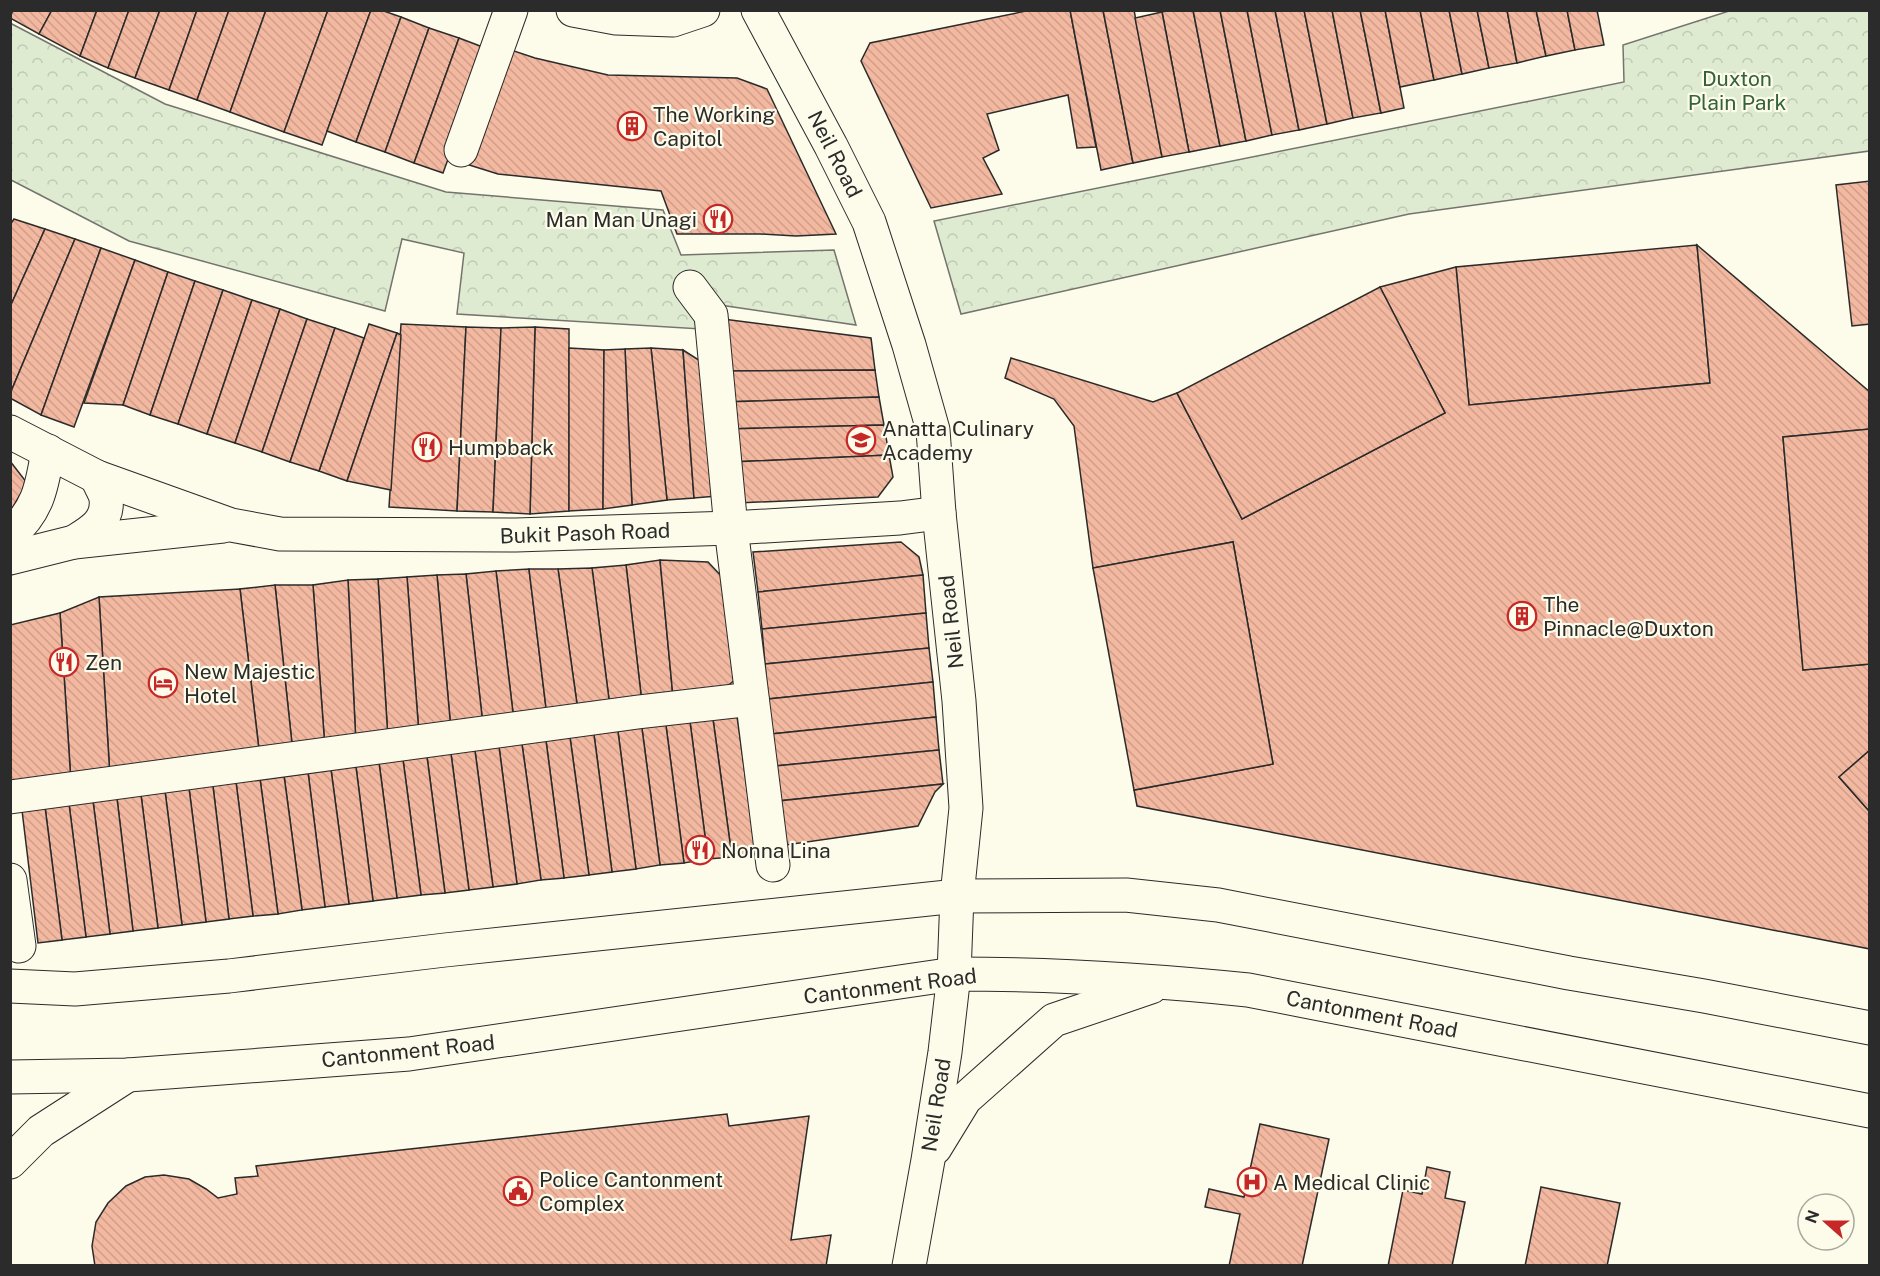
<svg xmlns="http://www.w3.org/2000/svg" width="1880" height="1276" font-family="'Public Sans',sans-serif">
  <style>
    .forest { fill: url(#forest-crowns); stroke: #74746e; stroke-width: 1.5 }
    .building { fill: url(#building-back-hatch); stroke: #2b2b2b; stroke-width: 1.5 }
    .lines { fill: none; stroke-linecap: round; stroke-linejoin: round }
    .minor-casing { stroke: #2b2b2b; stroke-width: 35 }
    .major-casing { stroke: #2b2b2b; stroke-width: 35 }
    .minor { stroke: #fdfbea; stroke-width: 33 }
    .major { stroke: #fdfbea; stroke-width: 33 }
    .labels { text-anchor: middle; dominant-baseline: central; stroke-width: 4.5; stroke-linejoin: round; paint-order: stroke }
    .park-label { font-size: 21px; fill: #34623c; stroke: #fdfbea }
    .poi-label { font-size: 21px; fill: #2b2b2b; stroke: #fdfbea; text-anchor: start }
    .street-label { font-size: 21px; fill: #2b2b2b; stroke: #fdfbea }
  </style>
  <defs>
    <pattern id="forest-crowns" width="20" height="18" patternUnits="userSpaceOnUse" patternTransform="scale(1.5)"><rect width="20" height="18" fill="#deebd1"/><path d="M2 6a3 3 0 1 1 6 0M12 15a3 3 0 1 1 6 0" fill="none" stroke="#bfcab4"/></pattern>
    <pattern id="building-back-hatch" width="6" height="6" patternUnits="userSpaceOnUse" patternTransform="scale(1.5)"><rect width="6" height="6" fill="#f2b8a0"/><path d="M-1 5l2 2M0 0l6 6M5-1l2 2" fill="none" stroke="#d09e8a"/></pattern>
  </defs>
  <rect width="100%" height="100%" fill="#fdfbea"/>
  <g class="forest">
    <polygon points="1729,11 1869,11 1869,151 1409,214 961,314 934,221 1624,82 1623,45"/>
    <polygon points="10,23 165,104 446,192 663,210 681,255 834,250 856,325 699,302 701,329 457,314 464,253 402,239 385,311 129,241 11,180"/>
  </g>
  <g class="building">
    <polygon points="13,10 52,10 39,34 10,18"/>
    <polygon points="52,10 97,10 80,56 39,34"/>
    <polygon points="97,10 129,10 108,68 80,56"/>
    <polygon points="129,10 160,10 135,78 108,68"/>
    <polygon points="160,10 197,10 169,90 135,78"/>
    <polygon points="197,10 229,10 197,100 169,90"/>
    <polygon points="229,10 266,10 230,112 197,100"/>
    <polygon points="266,10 328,10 284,132 230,112"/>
    <polygon points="328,10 371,10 322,145 284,132"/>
    <polygon points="371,10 381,10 401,17 356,142 327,131"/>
    <polygon points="1031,10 1070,10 1096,147 1077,148 1068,95 987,114 999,150 983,158 1002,194 931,208 861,61 870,43"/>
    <polygon points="1070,10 1103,10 1133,163 1101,170"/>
    <polygon points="1103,10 1134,10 1162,157 1133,163"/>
    <polygon points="1169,10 1193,10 1220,146 1189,152 1162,12"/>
    <polygon points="1193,10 1220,10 1246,141 1220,146"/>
    <polygon points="1220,10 1247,10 1272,135 1246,141"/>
    <polygon points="1247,10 1275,10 1299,130 1272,135"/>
    <polygon points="1275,10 1304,10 1327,124 1299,130"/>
    <polygon points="1304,10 1332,10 1353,118 1327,124"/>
    <polygon points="1332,10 1360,10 1381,113 1353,118"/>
    <polygon points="1360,10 1385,10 1404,108 1381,113"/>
    <polygon points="1385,10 1420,10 1434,80 1400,87"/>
    <polygon points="1420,10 1449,10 1462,74 1434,80"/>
    <polygon points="1449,10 1477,10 1489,68 1462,74"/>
    <polygon points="1477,10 1507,10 1517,63 1489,68"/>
    <polygon points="1507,10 1536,10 1546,56 1517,63"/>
    <polygon points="1536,10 1567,10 1575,50 1546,56"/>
    <polygon points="1567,10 1597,10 1604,45 1575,50"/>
    <polygon points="1162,12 1189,152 1162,157 1135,18"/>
    <polygon points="401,17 429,28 385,152 356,142"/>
    <polygon points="429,28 459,38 414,163 385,152"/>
    <polygon points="459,38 488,49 443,173 414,163"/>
    <polygon points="505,48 535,58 608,75 737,78 767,89 836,234 796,236 760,234 677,234 661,191 498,174 466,164"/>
    <polygon points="1870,181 1870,324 1852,326 1836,185"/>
    <polygon points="14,219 45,229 10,307 10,225"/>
    <polygon points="45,229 75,239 10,394 10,307"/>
    <polygon points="75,239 101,248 41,415 10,398 10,394"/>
    <polygon points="1697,245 1710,383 1469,405 1456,267"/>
    <polygon points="1697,245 1870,392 1870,429 1783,437 1803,670 1870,664 1870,750 1839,777 1870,812 1870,949 1137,806 1134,790 1273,764 1233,542 1093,568 1074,426 1054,399 1005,378 1011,358 1153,402 1177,393 1242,519 1445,413 1380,287 1456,267 1469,405 1710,383"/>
    <polygon points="101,248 135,260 74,427 41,415"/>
    <polygon points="135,260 168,272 123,405 84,403"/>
    <polygon points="168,272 195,281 150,415 123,405"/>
    <polygon points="195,281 223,290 178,424 150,415"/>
    <polygon points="1380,287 1445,413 1242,519 1177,393"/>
    <polygon points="223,290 252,300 207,434 178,424"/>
    <polygon points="252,300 280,309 235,443 207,434"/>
    <polygon points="280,309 307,319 262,452 235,443"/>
    <polygon points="715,318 871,338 875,370 719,371"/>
    <polygon points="307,319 335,328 290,462 262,452"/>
    <polygon points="369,324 397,333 347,481 319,471"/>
    <polygon points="401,324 466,327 457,511 389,507"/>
    <polygon points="466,327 501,328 493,512 457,511"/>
    <polygon points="535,327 569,329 569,511 530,514"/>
    <polygon points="535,327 530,514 493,512 501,328"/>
    <polygon points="335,328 364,338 319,471 290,462"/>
    <polygon points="397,333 401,335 391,490 347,481"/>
    <polygon points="569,348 604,350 603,509 569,511"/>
    <polygon points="651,348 683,350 694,498 667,500"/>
    <polygon points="651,348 667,500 632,505 625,349"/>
    <polygon points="625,349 632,505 603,509 604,350"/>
    <polygon points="683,350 708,366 717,496 694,498"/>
    <polygon points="875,370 879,397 723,402 719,371"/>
    <polygon points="879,397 884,425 727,429 723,402"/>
    <polygon points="884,425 889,455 732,462 727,429"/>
    <polygon points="1870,429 1870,664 1803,670 1783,437"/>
    <polygon points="889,455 893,477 878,497 737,503 732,462"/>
    <polygon points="10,461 27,483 10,512"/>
    <polygon points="901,542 919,557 923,575 758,592 753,552"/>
    <polygon points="1233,542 1273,764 1134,790 1093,568"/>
    <polygon points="660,560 673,697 642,703 626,565"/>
    <polygon points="660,560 708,562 727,582 736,679 720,692 673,697"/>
    <polygon points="626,565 642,703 610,707 592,568"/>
    <polygon points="592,568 610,707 578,711 558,569"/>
    <polygon points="529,569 547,716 514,721 496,571"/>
    <polygon points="529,569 558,569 578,711 547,716"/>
    <polygon points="496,571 514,721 483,725 466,574"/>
    <polygon points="466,574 483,725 451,730 437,575"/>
    <polygon points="437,575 451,730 419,734 407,577"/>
    <polygon points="923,575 926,613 762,629 758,592"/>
    <polygon points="407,577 419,734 388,739 378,579"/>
    <polygon points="378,579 388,739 356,744 348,580"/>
    <polygon points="348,580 356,744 325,748 313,585"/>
    <polygon points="275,585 313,585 325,748 293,753"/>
    <polygon points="275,585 293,753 260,758 240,589"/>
    <polygon points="240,589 260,758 110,777 99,597"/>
    <polygon points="99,597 110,777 71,782 60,613"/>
    <polygon points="60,613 71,782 10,785 10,625"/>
    <polygon points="926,613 929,648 765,664 762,629"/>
    <polygon points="929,648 933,682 768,699 765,664"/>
    <polygon points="933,682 936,717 771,734 768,699"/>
    <polygon points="736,709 756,854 732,857 712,712"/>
    <polygon points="712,712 732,857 708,859 689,714"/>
    <polygon points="689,714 708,859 684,863 665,718"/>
    <polygon points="936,717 939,750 775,766 771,734"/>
    <polygon points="665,718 684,863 660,865 641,721"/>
    <polygon points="641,721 660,865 636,869 617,724"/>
    <polygon points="617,724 636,869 612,872 593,727"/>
    <polygon points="593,727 612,872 589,875 569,730"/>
    <polygon points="569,730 589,875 564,878 545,733"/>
    <polygon points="545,733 564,878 541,880 521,737"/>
    <polygon points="521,737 541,880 517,884 498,739"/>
    <polygon points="498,739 517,884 493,887 474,743"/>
    <polygon points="474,743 493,887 469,890 450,746"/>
    <polygon points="450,746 469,890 445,893 426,749"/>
    <polygon points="426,749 445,893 421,895 402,752"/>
    <polygon points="939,750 943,784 778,801 775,766"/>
    <polygon points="1870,750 1870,812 1839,777"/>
    <polygon points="402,752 421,895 397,898 378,755"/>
    <polygon points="378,755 397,898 373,901 355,759"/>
    <polygon points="355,759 373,901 349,904 330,762"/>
    <polygon points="330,762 349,904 325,907 307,764"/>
    <polygon points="307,764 325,907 302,910 283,768"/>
    <polygon points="283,768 302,910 278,914 259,771"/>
    <polygon points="259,771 278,914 253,916 235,774"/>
    <polygon points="235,774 253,916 229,919 212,778"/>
    <polygon points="212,778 229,919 206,922 188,780"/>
    <polygon points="188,780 206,922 182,925 164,783"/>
    <polygon points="164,783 182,925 158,928 140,787"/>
    <polygon points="943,784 935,792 918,826 786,845 778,801"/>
    <polygon points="140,787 158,928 133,931 116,790"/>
    <polygon points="116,790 133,931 110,934 92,793"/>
    <polygon points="92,793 110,934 86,937 68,796"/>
    <polygon points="68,796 86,937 62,940 44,799"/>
    <polygon points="44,799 62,940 38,943 21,802"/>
    <polygon points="727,1114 729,1126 809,1116 791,1240 831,1235 826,1266 95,1266 92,1246 96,1222 108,1203 126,1186 145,1177 164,1175 189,1179 206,1189 218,1198 237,1194 235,1178 258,1176 256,1166"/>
    <polygon points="1260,1124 1329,1139 1302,1266 1229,1266 1240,1214 1205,1207 1209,1189 1244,1197"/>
    <polygon points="1427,1167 1450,1172 1445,1198 1465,1202 1452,1266 1388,1266 1403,1190 1422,1194"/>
    <polygon points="1541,1187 1620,1203 1607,1266 1525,1266"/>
  </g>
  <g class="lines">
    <g class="minor-casing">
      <g id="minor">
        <polyline points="573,10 616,18 673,20 703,10"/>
        <polyline points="461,150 511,10"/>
        <polyline points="690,287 711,315 731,528 773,865"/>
        <polyline points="10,432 97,477 231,525 280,534 516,535 731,528 900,518 939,513"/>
        <path d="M10,535C39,510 42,485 48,451"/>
        <path d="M74,542C90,532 109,522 106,499C105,492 99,484 97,477"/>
        <polyline points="10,558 74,542 223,526"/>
        <polyline points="10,797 638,712 752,699"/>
        <polyline points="10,880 19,946"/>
      </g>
    </g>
    <g class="major-casing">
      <g id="major">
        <polyline points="758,10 831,146 869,222 909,345 933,430 939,513 959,701 966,808 957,896 954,974 945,1052 928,1160 909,1266"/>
        <polyline points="10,986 75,989 229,976 445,950 957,896 1126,895 1218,905 1569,973 1704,996 1870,1028"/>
        <path d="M10,1077L128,1075L409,1054L954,974C1053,974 1150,980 1248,990L1870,1111"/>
        <polyline points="935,1148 965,1099 1054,1020 1151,987"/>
        <polyline points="10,1162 41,1131 128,1075"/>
      </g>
    </g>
    <use href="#minor" class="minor"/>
    <use href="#major" class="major"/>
  </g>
  <defs>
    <g id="building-ring" transform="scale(1.5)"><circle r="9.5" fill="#fdfbea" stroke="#c62828" stroke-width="1.5"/><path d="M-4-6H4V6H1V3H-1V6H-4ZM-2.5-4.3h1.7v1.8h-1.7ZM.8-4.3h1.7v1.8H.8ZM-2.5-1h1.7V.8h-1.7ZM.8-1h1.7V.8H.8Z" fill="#c62828"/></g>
    <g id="restaurant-ring" transform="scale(1.5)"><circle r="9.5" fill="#fdfbea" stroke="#c62828" stroke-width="1.5"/><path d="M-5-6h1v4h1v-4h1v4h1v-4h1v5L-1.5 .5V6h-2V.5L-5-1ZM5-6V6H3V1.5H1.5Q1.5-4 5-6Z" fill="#c62828"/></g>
    <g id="school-ring" transform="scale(1.5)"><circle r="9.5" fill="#fdfbea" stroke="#c62828" stroke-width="1.5"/><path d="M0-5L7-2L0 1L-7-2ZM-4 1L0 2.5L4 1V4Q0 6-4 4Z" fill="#c62828"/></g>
    <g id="hotel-ring" transform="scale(1.5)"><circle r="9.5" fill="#fdfbea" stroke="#c62828" stroke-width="1.5"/><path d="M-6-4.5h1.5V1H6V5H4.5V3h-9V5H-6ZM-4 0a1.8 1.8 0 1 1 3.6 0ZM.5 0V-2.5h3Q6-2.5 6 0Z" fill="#c62828"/></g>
    <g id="hospital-ring" transform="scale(1.5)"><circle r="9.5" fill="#fdfbea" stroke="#c62828" stroke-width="1.5"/><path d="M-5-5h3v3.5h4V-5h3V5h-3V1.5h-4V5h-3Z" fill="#c62828"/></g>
    <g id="civic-ring" transform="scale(1.5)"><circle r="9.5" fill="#fdfbea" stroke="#c62828" stroke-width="1.5"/><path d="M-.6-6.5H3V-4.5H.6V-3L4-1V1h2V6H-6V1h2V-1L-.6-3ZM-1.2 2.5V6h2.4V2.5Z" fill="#c62828"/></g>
  </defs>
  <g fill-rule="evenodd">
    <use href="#building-ring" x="632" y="126"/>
    <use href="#restaurant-ring" x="718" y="219"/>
    <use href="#school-ring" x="861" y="440"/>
    <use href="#restaurant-ring" x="427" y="447"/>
    <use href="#building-ring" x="1522" y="616"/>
    <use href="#restaurant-ring" x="64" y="662"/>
    <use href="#hotel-ring" x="163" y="683"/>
    <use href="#restaurant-ring" x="700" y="850"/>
    <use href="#hospital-ring" x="1252" y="1182"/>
    <use href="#civic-ring" x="518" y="1191"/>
  </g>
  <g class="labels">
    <g class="park-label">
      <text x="1737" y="78">Duxton<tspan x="1737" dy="24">Plain Park</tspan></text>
    </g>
    <g class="poi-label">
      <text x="653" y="114">The Working<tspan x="653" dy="24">Capitol</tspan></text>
      <text x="697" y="219" text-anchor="end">Man Man Unagi</text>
      <text x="882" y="428">Anatta Culinary<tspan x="882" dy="24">Academy</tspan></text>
      <text x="448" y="447">Humpback</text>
      <text x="1543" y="604">The<tspan x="1543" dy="24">Pinnacle@Duxton</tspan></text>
      <text x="85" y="662">Zen</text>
      <text x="184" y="671">New Majestic<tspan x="184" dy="24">Hotel</tspan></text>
      <text x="721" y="850">Nonna Lina</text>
      <text x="539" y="1179">Police Cantonment<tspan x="539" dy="24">Complex</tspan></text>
      <text x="1273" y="1182">A Medical Clinic</text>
    </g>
    <g class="street-label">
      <text transform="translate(835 154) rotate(63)">Neil Road</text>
      <text transform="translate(585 533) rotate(-2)">Bukit Pasoh Road</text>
      <text transform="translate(951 622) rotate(-96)">Neil Road</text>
      <text transform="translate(890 986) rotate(-7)">Cantonment Road</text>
      <text transform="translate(1372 1014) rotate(11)">Cantonment Road</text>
      <text transform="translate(408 1051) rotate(-6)">Cantonment Road</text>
      <text transform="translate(936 1105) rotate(-81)">Neil Road</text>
    </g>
  </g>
  <rect width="1880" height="1276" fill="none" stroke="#2b2b2b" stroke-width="24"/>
  <g transform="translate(1826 1222) rotate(291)"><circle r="28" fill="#fdfbea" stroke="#a9a89e" stroke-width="1.5"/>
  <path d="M0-4.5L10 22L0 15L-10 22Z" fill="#c62828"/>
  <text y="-9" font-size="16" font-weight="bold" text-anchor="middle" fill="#2b2b2b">N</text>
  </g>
</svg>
